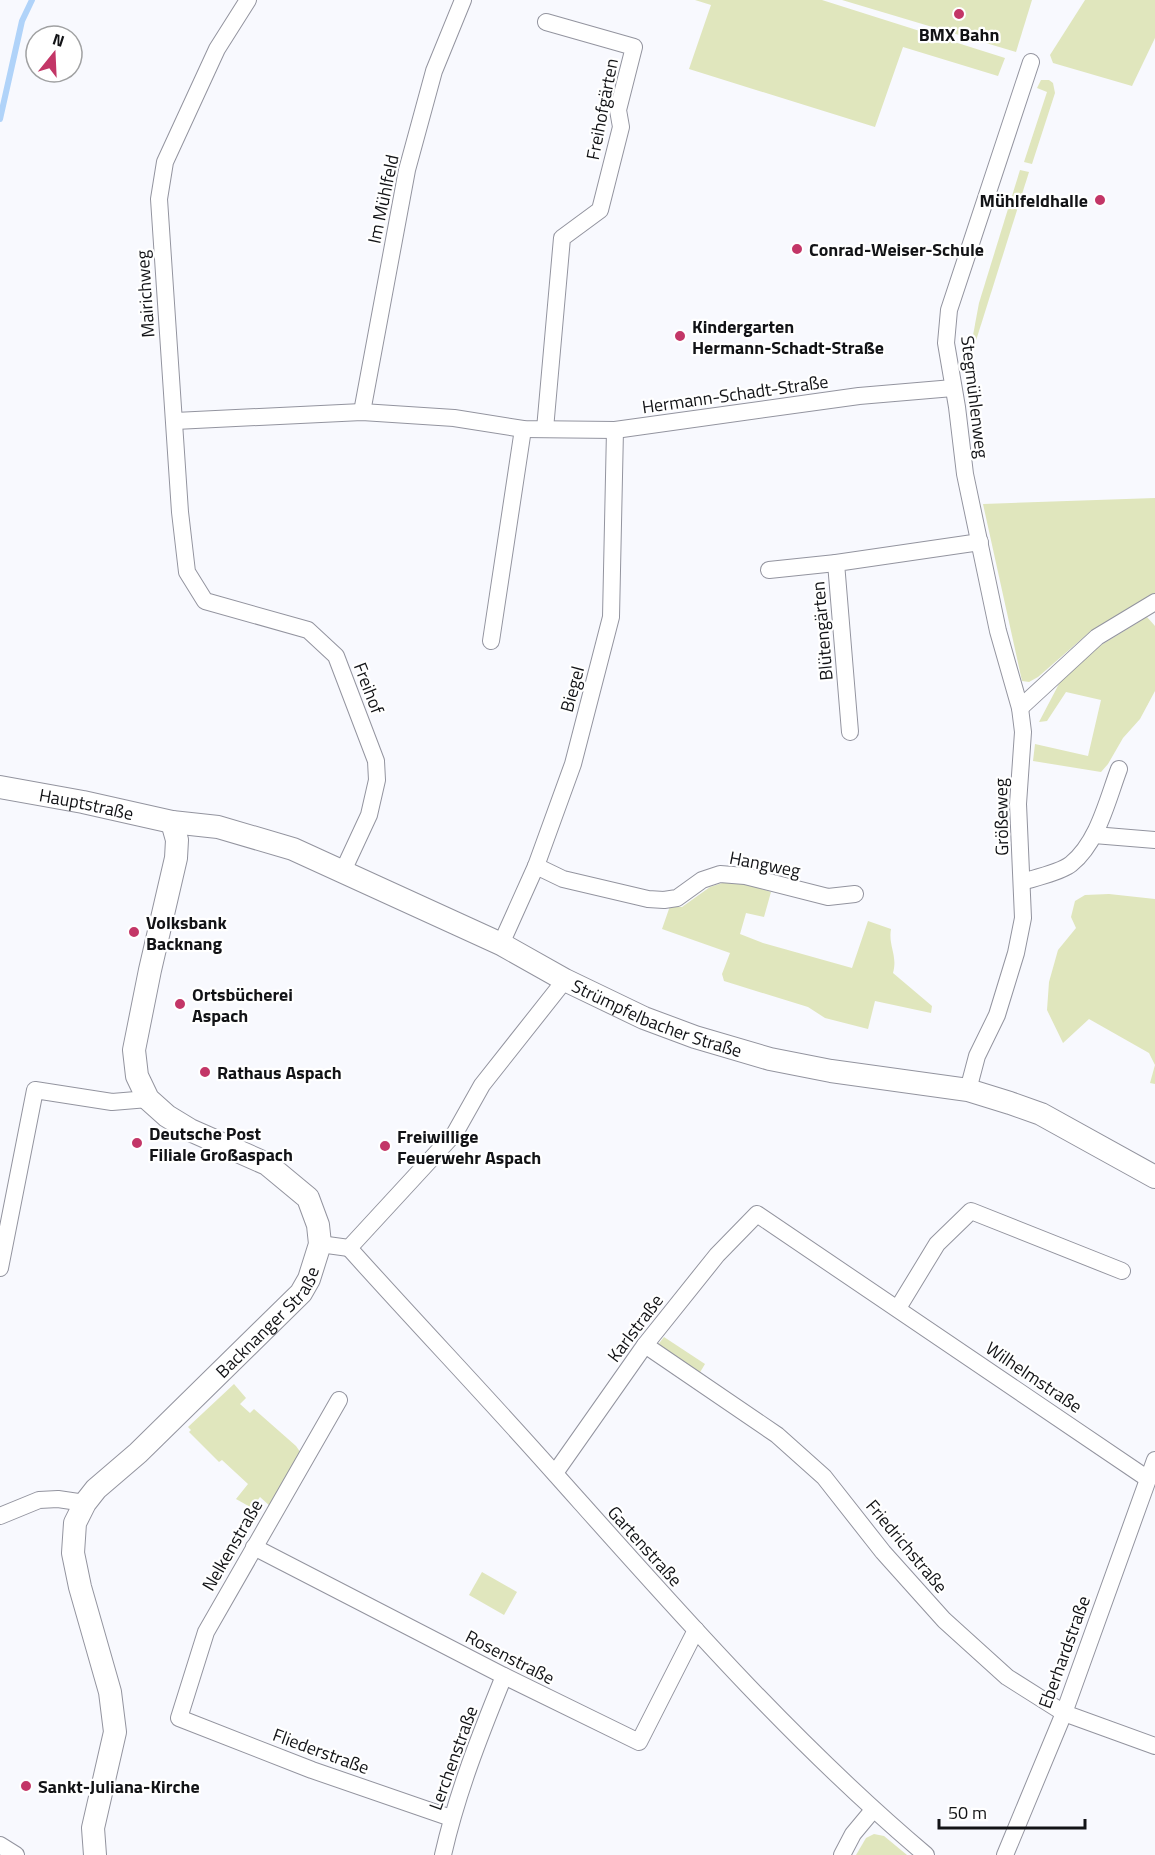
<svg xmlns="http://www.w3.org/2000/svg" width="1155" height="1855" font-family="'Titillium Web',sans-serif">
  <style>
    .green { fill: #e0e6bd }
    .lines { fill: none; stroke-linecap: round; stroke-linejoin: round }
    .stream { stroke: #b0d3f9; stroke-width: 6 }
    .street-casing { stroke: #93949f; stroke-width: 18 }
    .secondary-casing { stroke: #93949f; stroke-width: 24 }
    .street { stroke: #fff; stroke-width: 16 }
    .secondary { stroke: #fff; stroke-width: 22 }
    .poi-dot { fill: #c33667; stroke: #fff; stroke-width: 2 }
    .labels { text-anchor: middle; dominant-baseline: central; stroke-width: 4.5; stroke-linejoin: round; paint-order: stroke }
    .poi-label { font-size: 18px; font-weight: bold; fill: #121316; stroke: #fff; text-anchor: start }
    .street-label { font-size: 18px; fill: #121316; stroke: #fff }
  </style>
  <rect width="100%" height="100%" fill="#f8f9fe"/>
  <g class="green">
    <polygon points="695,0 822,0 1005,58 998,76 903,47 875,127 689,69 711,5"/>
    <polygon points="842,0 1032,0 1016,52"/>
    <polygon points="1085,0 1155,0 1155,38 1132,86 1053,63 1050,55"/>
    <polygon points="1041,80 1049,80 1053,83 1055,93 1032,164 1024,162 1047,92 1037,88"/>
    <polygon points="1020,170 1029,172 974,347 971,346 979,303"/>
    <polygon points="1155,498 1155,594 1092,630 1038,677 1029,682 1022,681 983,504"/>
    <polygon points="1147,617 1155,626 1155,691 1140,719 1123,738 1108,764 1101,772 1033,761 1035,744 1088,756 1101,700 1066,692 1047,721 1039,722 1061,680 1088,653"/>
    <path d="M728,881L747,884L771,892L764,917L746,913L740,934L763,943L852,968L868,921L891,929C888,946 898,955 893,973L932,1006L931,1013L875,1001L868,1029L825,1018L808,1007L724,981L722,974L730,953L662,929L670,906L682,907L710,887Z"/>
    <polygon points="1109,894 1155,899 1155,1084 1150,1083 1155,1065 1149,1053 1089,1019 1063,1043 1047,1010 1049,982 1058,950 1076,928 1071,917 1075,901 1085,895"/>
    <polygon points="664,1337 705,1364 699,1374 657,1346"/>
    <polygon points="234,1384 246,1398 240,1404 250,1413 254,1409 296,1446 303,1456 271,1507 260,1497 252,1508 236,1499 248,1484 222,1460 219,1462 189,1432 191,1430 188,1427"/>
    <polygon points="482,1572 517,1592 504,1615 469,1595"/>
    <polygon points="874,1834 884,1836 907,1855 856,1855 866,1838"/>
  </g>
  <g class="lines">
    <polyline class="stream" points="0,119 22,21 32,0"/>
    <g class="street-casing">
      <g id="street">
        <polyline points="248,0 217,49 165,162 159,199 180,512 187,572 205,601 308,630 336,656 376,761 377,780 369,815 343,871"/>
        <polyline points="362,412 407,170 434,71 463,0"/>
        <polyline points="175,421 362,412 454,418 523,429 615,430 859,396 953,388"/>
        <polyline points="545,429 562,238 600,210 621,127 618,110 634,47 546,22"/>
        <polyline points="769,570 836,563"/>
        <polyline points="491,641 523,429"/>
        <polyline points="1020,708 1097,637 1155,602"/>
        <polyline points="850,732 836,563 980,542"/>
        <polyline points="1094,835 1155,840"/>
        <polyline points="536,866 563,879 648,899 664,900 677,898 702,880 720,874 745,876 828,897 855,894"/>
        <path d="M1022,882C1035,878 1061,872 1071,864C1098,842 1107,801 1119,769"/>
        <polyline points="501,944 536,866 573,764 611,617 615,430"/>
        <polyline points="968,1090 977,1056 997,1015 1016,953 1023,918 1018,804 1023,732 1020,708 998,631 965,474 957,407 946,343 949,310 1031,62"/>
        <polyline points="320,1244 349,1248 455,1133 482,1085 565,980"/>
        <path d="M349,1248C418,1325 489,1399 557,1476C674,1607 791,1741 926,1855"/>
        <polyline points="0,1268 35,1090 112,1102 148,1099"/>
        <polyline points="898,1308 937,1244 971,1211 1122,1271"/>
        <polyline points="645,1345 777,1435 824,1477 883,1552 944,1620 1007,1677 1064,1713 1155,1746"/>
        <polyline points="339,1400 206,1632 179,1718 312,1770 451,1818"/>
        <polyline points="555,1473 645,1345 717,1255 757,1214 1148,1479"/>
        <polyline points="0,1516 39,1500 58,1499 85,1503"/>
        <polyline points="254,1547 504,1676 639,1742 696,1630"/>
        <polyline points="0,1845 16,1855"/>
        <path d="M443,1855C457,1793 480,1735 504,1676"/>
        <polyline points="842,1855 853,1834 873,1810"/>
        <polyline points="1005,1855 1064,1713 1155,1460"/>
      </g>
    </g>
    <g class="secondary-casing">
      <g id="secondary">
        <path id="s1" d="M0,787L83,802L172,822L218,827L293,849L501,944L565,980L644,1018L695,1037L770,1059L831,1071L968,1090L1010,1103L1041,1114L1155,1177"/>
        <path id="s2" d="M95,1855L93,1828L115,1732L110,1692L80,1587L73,1553L75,1523L85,1503L96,1489L138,1453L301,1293L309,1279L320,1244L318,1225L308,1198L267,1164L190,1130L167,1116L148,1099L137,1076L134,1050L150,970L176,858L177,840L172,822"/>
      </g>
    </g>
    <use href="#street" class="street"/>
    <use href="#secondary" class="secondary"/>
  </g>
  <g class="poi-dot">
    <circle cx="959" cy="14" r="6"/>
    <circle cx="1100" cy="200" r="6"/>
    <circle cx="797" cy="249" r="6"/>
    <circle cx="680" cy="336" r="6"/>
    <circle cx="134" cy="932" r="6"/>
    <circle cx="180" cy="1004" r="6"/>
    <circle cx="205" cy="1072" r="6"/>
    <circle cx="137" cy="1143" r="6"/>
    <circle cx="385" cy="1146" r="6"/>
    <circle cx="26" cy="1786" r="6"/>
  </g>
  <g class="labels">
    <g class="poi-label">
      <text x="959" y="34" text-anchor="middle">BMX Bahn</text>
      <text x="1088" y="200" text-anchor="end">Mühlfeldhalle</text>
      <text x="809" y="249">Conrad-Weiser-Schule</text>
      <text x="692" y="326">Kindergarten<tspan x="692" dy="21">Hermann-Schadt-Straße</tspan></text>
      <text x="146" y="922">Volksbank<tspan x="146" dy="21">Backnang</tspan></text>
      <text x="192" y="994">Ortsbücherei<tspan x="192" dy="21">Aspach</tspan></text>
      <text x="217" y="1072">Rathaus Aspach</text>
      <text x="149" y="1133">Deutsche Post<tspan x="149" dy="21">Filiale Großaspach</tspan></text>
      <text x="397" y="1136">Freiwillige<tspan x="397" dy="21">Feuerwehr Aspach</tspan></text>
      <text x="38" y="1786">Sankt-Juliana-Kirche</text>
    </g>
    <g class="street-label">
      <text transform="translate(602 109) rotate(-79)">Freihofgärten</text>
      <text transform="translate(383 199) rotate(-78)">Im Mühlfeld</text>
      <text transform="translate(145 294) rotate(-94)">Mairichweg</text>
      <text transform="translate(735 394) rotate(-8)">Hermann-Schadt-Straße</text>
      <text transform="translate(975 397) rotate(83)">Stegmühlenweg</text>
      <text transform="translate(822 631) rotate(-95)">Blütengärten</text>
      <text transform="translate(369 688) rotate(69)">Freihof</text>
      <text transform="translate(572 689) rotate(-75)">Biegel</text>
      <text stroke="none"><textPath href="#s1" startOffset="88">Hauptstraße</textPath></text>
      <text transform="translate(1001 817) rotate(-91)">Größeweg</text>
      <text transform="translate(765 864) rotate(11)">Hangweg</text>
      <text stroke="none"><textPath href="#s1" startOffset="702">Strümpfelbacher Straße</textPath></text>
      <text stroke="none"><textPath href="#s2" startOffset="620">Backnanger Straße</textPath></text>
      <text transform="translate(635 1328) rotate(-53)">Karlstraße</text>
      <text transform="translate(1034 1377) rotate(34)">Wilhelmstraße</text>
      <text transform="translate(232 1545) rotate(-60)">Nelkenstraße</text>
      <text transform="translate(645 1546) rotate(48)">Gartenstraße</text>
      <text transform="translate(907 1546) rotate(50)">Friedrichstraße</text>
      <text transform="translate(1064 1652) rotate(-70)">Eberhardstraße</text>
      <text transform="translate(510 1657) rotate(27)">Rosenstraße</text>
      <text transform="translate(321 1751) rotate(20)">Fliederstraße</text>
      <text transform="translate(453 1758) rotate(-70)">Lerchenstraße</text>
    </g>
  </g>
  <g transform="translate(54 54) rotate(18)"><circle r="28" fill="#ffffff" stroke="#a0a1a2" stroke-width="1.5"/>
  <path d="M0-4.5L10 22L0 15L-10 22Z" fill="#c33667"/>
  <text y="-9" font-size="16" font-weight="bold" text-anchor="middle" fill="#121316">N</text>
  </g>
  <path d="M939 1819v9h146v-9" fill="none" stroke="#121316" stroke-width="3"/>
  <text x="948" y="1819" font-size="18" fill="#121316" stroke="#ffffff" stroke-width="4.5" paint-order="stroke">50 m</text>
</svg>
